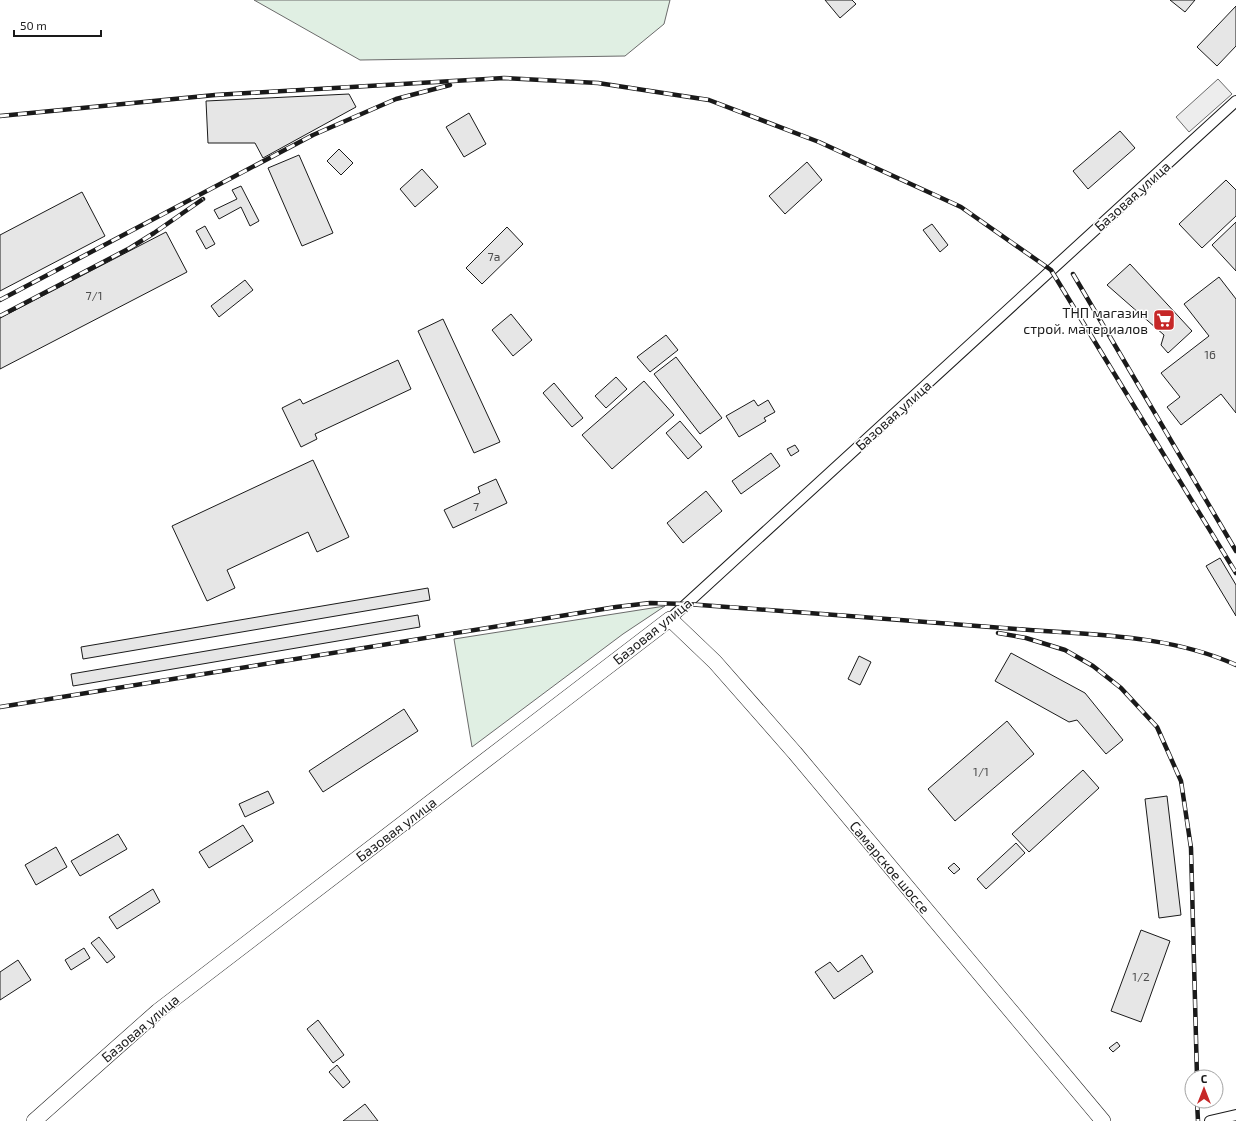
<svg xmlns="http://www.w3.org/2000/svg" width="1236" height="1121" font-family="'Exo 2',sans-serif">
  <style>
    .green { fill: #e0efe3; stroke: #6a6a6a }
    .parking { fill: #ededed; stroke: #6a6a6a }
    .building { fill: #e6e6e6; stroke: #1a1a1a }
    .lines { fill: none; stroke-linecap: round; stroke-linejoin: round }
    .street-casing { stroke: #1a1a1a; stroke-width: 12 }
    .secondary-casing { stroke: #1a1a1a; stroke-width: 16 }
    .street { stroke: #fff; stroke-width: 10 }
    .secondary { stroke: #fff; stroke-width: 15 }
    .rail-casing { stroke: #1a1a1a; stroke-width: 4.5 }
    .rail { stroke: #fff; stroke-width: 3; stroke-dasharray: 9; stroke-linecap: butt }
    .labels { text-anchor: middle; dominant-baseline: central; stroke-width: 3; stroke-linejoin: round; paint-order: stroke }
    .number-label { font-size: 12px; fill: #4d4d4d }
    .street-label { font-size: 14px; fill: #1a1a1a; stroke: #fff }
    .poi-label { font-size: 14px; fill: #1a1a1a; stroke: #fff; text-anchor: end }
  </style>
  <rect width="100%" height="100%" fill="#fff"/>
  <g class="green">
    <polygon points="254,0 670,0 664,24 625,56 360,60"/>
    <polygon points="665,606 623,634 472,747 454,639"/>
  </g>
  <polygon class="parking" points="1218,79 1232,94 1189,132 1176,117"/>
  <g class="building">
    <polygon points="825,0 852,0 856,4 840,18"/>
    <polygon points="1170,0 1195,0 1185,12"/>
    <polygon points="1236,6 1236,46 1217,66 1197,47"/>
    <polygon points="349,94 356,107 263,158 255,143 208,143 206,101"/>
    <polygon points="469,113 486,144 464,157 446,127"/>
    <polygon points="1120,131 1135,148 1088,189 1073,171"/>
    <polygon points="339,149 353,163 341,175 327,161"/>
    <polygon points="299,155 333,233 302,246 268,168"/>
    <polygon points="807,162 822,180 785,214 769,196"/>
    <polygon points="422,169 438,187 415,207 400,189"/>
    <polygon points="1226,180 1236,190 1236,216 1202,248 1179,224"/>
    <polygon points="241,186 259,221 250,226 241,207 219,219 214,210 237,199 232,190"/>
    <polygon points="82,192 105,236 0,291 0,235"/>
    <polygon points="1236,222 1236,271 1212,245"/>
    <polygon points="932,224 948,245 940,252 923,230"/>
    <polygon points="205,226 215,244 206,249 196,231"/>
    <polygon points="507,227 523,244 482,284 466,268"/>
    <polygon points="166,232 187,272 0,369 0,318"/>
    <polygon points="1130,264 1192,331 1168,353 1161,345 1164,335 1107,285"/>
    <polygon points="1219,277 1236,299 1236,413 1221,394 1181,425 1167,407 1180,397 1161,373 1209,336 1184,304"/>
    <polygon points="245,280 253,290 219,317 211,306"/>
    <polygon points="511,314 532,340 513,356 492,330"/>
    <polygon points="443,319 500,442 474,453 418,331"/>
    <polygon points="666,335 678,350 650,372 637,357"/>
    <polygon points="676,357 722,418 700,434 654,374"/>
    <polygon points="398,360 411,389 315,434 317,439 301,447 282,408 300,399 303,404"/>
    <polygon points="616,377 627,389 606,408 595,396"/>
    <polygon points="644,381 674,415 612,469 582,435"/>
    <polygon points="554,383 583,418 572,427 543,393"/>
    <polygon points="754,400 758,406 768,400 775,412 764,418 766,421 739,437 726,416"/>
    <polygon points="680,421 702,447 688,459 666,433"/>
    <polygon points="795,445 799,451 791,456 787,449"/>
    <polygon points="771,453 780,466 741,494 732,481"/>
    <polygon points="313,460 349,537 317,552 308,532 227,570 235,588 207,601 172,526"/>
    <polygon points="496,479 507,503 453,528 444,510 480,493 478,487"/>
    <polygon points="706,491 722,511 683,543 667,523"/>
    <polygon points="1220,558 1236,585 1236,616 1206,566"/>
    <polygon points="428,588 430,600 83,659 81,647"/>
    <polygon points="418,615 420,627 73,686 71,674"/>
    <polygon points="1011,653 1085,693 1123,740 1106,754 1077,720 1069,722 995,681"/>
    <polygon points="859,656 871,662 860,685 848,679"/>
    <polygon points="404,709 418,731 323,792 309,771"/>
    <polygon points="1007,721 1034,754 955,821 928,789"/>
    <polygon points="1083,770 1099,788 1029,852 1012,834"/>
    <polygon points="268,791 274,803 245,817 239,804"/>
    <polygon points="1167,796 1181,915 1159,918 1145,799"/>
    <polygon points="243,825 253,841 209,868 199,852"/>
    <polygon points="118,834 127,849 80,876 71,861"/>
    <polygon points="1016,843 1025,853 986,889 977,879"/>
    <polygon points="56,847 67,867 36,885 25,865"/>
    <polygon points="954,863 960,869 954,874 948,868"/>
    <polygon points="153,889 160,902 117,929 109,917"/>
    <polygon points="1141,930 1170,941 1141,1022 1111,1011"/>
    <polygon points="99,937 115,957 107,963 91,943"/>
    <polygon points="84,948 90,958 71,970 65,960"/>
    <polygon points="862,955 873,972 834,999 815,972 830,962 838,972"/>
    <polygon points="18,960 31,980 0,1000 0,972"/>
    <polygon points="318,1020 344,1055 333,1063 307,1029"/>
    <polygon points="1117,1042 1120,1046 1113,1052 1109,1048"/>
    <polygon points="337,1065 350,1082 343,1088 329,1072"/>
    <polygon points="365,1104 378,1121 343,1121"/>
  </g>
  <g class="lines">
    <g class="street-casing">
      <g id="street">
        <polyline points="670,619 1236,101"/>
        <polyline points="1210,1121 1236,1115"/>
      </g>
    </g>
    <g class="secondary-casing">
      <polyline id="secondary" points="34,1121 158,1011 670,619 715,662 795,753 1103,1121"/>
    </g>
    <use href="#street" class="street"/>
    <use href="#secondary" class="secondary"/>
    <g class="rail-casing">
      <g id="rail">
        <polyline points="0,116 215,95 504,78 598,83 709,100 819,142 961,207 1051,270 1236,573"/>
        <polyline points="1073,274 1236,551"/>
        <polyline points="0,300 313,135 396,99 450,85"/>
        <polyline points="0,316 130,248 154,233 203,199"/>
        <polyline points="998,633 1026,638 1065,650 1093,666 1121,688 1157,727 1181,781 1191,848 1197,1077"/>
        <path d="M0,707L616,607L650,603L687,604C797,612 906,620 1016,629C1089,635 1168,634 1236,665"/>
        <polyline points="1197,1101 1198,1121"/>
      </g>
    </g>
    <use href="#rail" class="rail"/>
  </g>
  <defs>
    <g id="supermarket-square" transform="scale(1.15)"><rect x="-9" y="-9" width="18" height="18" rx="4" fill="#c62828" stroke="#fff"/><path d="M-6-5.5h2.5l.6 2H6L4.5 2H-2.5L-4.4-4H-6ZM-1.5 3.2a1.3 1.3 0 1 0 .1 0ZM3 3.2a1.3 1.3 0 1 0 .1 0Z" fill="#fff"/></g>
  </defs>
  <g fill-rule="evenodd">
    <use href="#supermarket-square" x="1164" y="320"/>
  </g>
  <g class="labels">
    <g class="number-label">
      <text x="494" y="256">7а</text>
      <text x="94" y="295">7/1</text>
      <text x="1210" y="354">16</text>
      <text x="476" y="506">7</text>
      <text x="981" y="771">1/1</text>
      <text x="1141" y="976">1/2</text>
    </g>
    <g class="street-label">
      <text transform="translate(1132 196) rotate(-42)">Базовая улица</text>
      <text transform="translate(893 415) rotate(-42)">Базовая улица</text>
      <text transform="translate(652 631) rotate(-39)">Базовая улица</text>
      <text transform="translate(396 829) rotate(-37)">Базовая улица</text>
      <text transform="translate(890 867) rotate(50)">Самарское шоссе</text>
      <text transform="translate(140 1028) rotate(-40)">Базовая улица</text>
    </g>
    <g class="poi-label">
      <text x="1148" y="312">ТНП магазин<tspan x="1148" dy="16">строй. материалов</tspan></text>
    </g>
  </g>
  <g transform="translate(1204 1089)"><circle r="19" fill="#ffffff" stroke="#a3a3a3"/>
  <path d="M0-3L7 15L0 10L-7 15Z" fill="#c62828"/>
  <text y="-6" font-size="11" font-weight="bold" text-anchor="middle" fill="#1a1a1a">С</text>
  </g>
  <path d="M14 30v6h87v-6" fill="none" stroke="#1a1a1a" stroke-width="2"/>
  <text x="20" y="30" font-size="12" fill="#1a1a1a" stroke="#ffffff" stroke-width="3" paint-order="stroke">50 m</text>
</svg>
